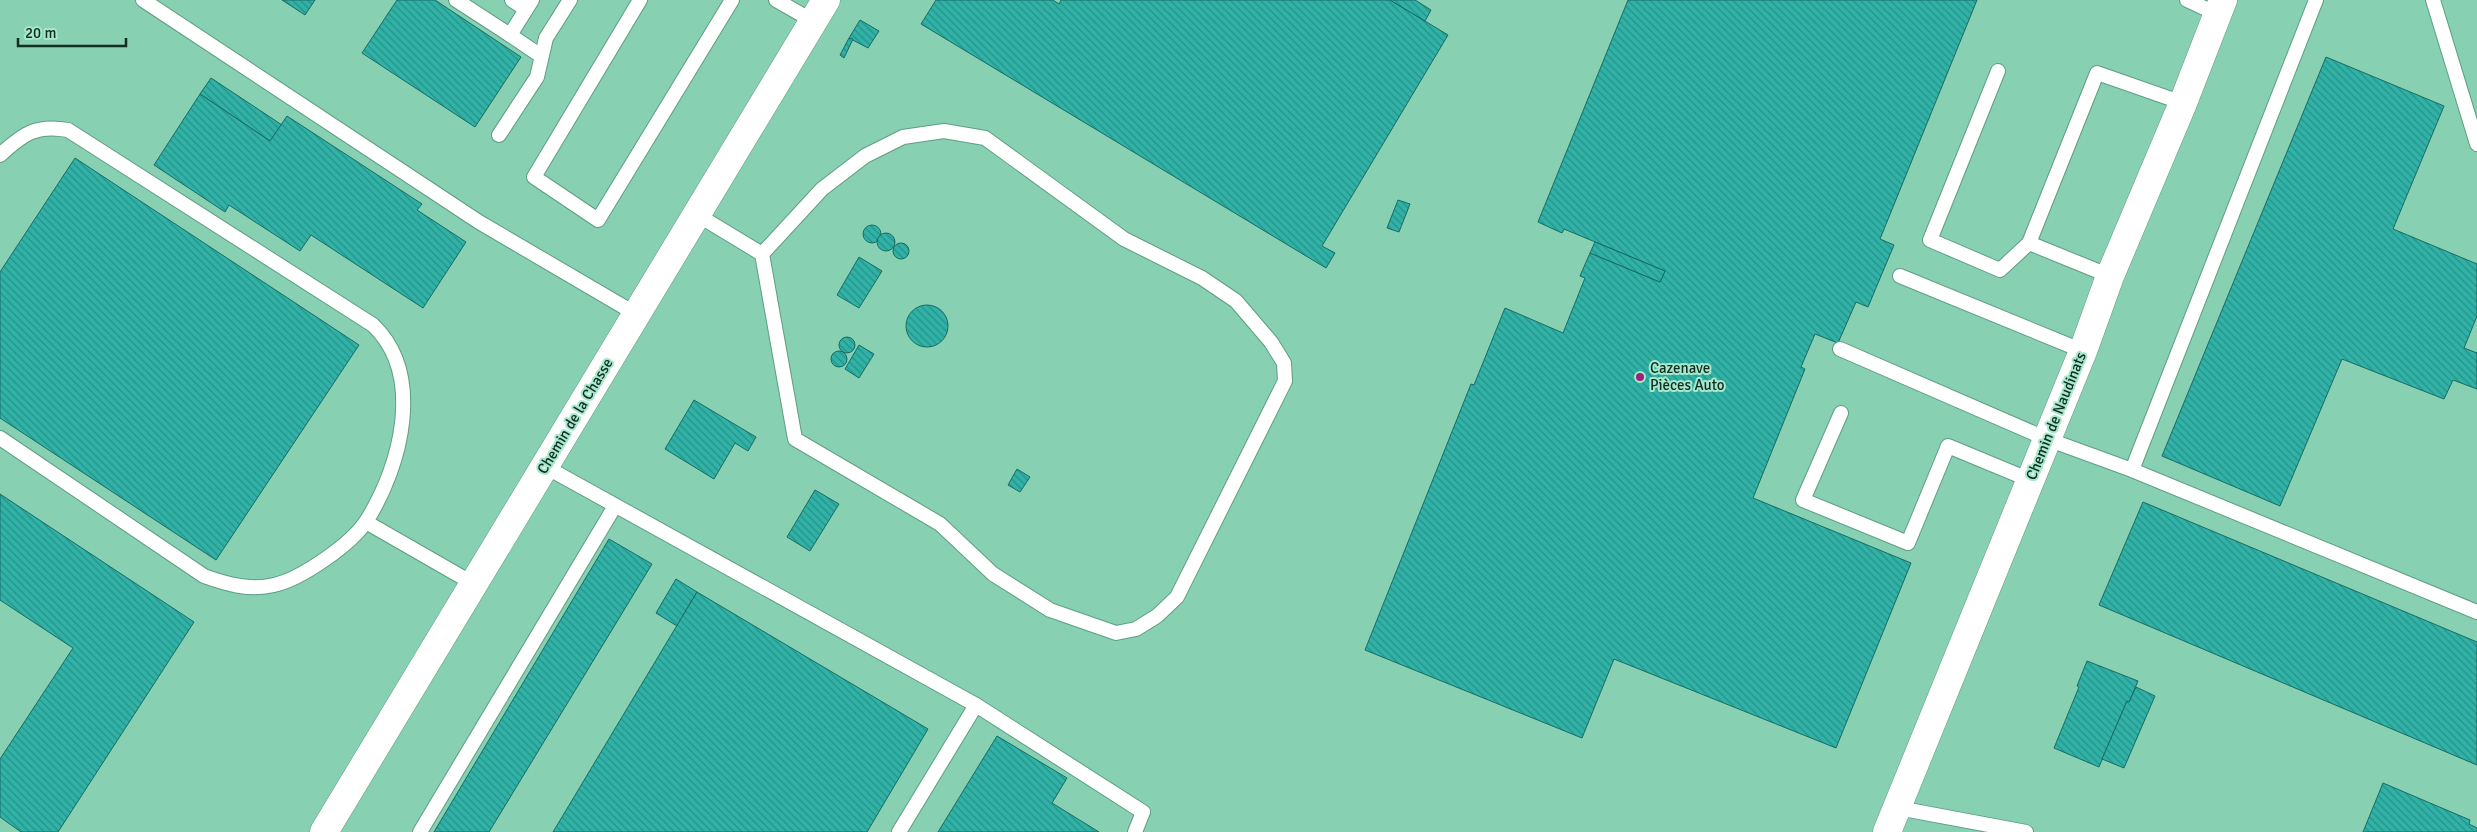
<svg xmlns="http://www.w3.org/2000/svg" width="2477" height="832" font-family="Signika,sans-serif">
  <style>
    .built { fill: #87d0b2 }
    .building { fill: url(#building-back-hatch); stroke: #176b64 }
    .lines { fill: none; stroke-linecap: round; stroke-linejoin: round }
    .service-casing { stroke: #5e9e84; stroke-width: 16 }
    .minor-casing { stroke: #5e9e84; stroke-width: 29 }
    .service { stroke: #fff; stroke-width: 14 }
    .minor { stroke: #fff; stroke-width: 28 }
    .poi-dot { fill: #a02173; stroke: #a6e8cc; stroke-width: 2 }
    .labels { text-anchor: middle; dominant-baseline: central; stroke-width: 4; stroke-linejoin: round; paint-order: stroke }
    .poi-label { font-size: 15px; fill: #122d23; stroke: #a6e8cc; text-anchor: start }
    .street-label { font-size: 15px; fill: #122d23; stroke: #a6e8cc }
  </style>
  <defs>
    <pattern id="building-back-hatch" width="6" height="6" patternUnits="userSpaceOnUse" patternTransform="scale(1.25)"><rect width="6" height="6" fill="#30b2a7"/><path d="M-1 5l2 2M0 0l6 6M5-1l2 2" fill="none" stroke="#279188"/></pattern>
  </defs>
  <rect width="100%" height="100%" fill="#9adbbf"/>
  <rect class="built" x="0" y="0" width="2477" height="832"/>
  <g class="building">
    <polygon points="282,0 315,0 305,15"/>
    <polygon points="397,0 435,0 521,57 475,127 362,53"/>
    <polygon points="936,0 1053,0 1059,4 1061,0 1390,0 1448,35 1322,246 1335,253 1326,268 921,24"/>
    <polygon points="1390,0 1415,0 1431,10 1425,21"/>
    <polygon points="1628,0 1977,0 1880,239 1894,245 1868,307 1856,302 1838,343 1815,334 1801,367 1805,369 1753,498 1911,563 1836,748 1614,659 1582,738 1365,650 1471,384 1474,385 1505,308 1563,333 1585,278 1580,276 1590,253 1660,282 1665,271 1564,229 1562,233 1538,222"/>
    <polygon points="860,20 879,31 868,48 849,38"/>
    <polygon points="849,38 853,39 844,58 840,55"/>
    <polygon points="2326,57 2444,106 2393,229 2477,264 2477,316 2464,348 2477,353 2477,389 2453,380 2444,399 2342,359 2280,506 2162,456"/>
    <polygon points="211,78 282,125 270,141 200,94"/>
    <polygon points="200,94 270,141 287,116 422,204 417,210 466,242 423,308 311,235 300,251 229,205 225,212 154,165"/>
    <polygon points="75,158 359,345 216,560 0,418 0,272"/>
    <polygon points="1398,200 1410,204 1399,232 1387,228"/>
    <circle cx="872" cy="234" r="9"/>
    <circle cx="886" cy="242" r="9"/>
    <polygon points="1595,242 1665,271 1660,282 1590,253"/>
    <circle cx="901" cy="251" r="8"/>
    <polygon points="859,257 882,271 859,308 837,295"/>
    <circle cx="927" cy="326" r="21"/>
    <circle cx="847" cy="345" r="8"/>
    <polygon points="859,345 874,354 859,378 845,369"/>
    <circle cx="839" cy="359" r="8"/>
    <polygon points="694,400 756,437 748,451 735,443 714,479 665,449"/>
    <polygon points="1017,469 1030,477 1020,492 1008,485"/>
    <polygon points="815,490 839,504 810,551 787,537"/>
    <polygon points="0,494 194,622 58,832 21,832 0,817 0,759 73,648 0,600"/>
    <polygon points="2143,502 2477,642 2477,765 2099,605"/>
    <polygon points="609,539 652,564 489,832 434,832"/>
    <polygon points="676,579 697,592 677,626 656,613"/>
    <polygon points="697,592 928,729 867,832 553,832"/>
    <polygon points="2087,661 2138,681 2129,702 2127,701 2099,767 2054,748 2079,687 2077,686"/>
    <polygon points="2136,687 2155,696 2124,768 2102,759 2127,701 2129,702"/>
    <polygon points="997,736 1067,778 1052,803 1099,832 938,832"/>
    <polygon points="2383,783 2470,820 2469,824 2477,828 2477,832 2363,832"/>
  </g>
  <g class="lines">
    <g class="service-casing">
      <g id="service">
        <polyline points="143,0 479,222 636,314"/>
        <polyline points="456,0 510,35"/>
        <polyline points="512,0 526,9"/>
        <polyline points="532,0 510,35 541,56"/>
        <polyline points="640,0 534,177 598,220 732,0"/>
        <polyline points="776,0 813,21"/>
        <polyline points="2187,0 2217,14"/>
        <polyline points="2316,0 2132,470 2477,612"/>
        <polyline points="2433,0 2477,144"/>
        <polyline points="1998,71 1930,240 2000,270 2029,243"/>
        <polyline points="499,135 537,77 546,38 570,0"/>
        <path d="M0,155C23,134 36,124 68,130L373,325C425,375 401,466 367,520C352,544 301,579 274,585C250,591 226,584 204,576L0,438"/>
        <polyline points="696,214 762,254 795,439 940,524 993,574 1050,610 1116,633 1136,629 1157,616 1177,597 1285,381 1284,363 1271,342 1236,301 1202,278 1124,239 985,138 944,131 903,137 865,156 822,189 762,254"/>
        <polyline points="1900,276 2083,351"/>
        <polyline points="2110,276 2029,243 2097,73 2183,103"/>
        <polyline points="1840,349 2047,439 2132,470"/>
        <polyline points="1841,413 1803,500 1908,543 1948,446 2030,480"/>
        <polyline points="544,466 976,705"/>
        <polyline points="366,522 474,584"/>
        <polyline points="1898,808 2026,832"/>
        <polyline points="420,832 615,506"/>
        <polyline points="899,832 976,705 1143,812 1135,832"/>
      </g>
    </g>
    <g class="minor-casing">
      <g id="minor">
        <polyline points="324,832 826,0"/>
        <polyline points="1887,832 2083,351 2110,276 2183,103 2223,0"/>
      </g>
    </g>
    <use href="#service" class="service"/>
    <use href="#minor" class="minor"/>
  </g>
  <circle class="poi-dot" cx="1640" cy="377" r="5"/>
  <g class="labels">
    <g class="poi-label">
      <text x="1650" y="368">Cazenave<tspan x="1650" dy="17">Pièces Auto</tspan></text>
    </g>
    <g class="street-label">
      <text transform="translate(575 416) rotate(-59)">Chemin de la Chasse</text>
      <text transform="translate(2056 416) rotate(-68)">Chemin de Naudinats</text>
    </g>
  </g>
  <path d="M18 38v8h108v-8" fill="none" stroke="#122d23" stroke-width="2.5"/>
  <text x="25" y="38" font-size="15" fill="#122d23" stroke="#a6e8cc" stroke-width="4" paint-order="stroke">20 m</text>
</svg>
